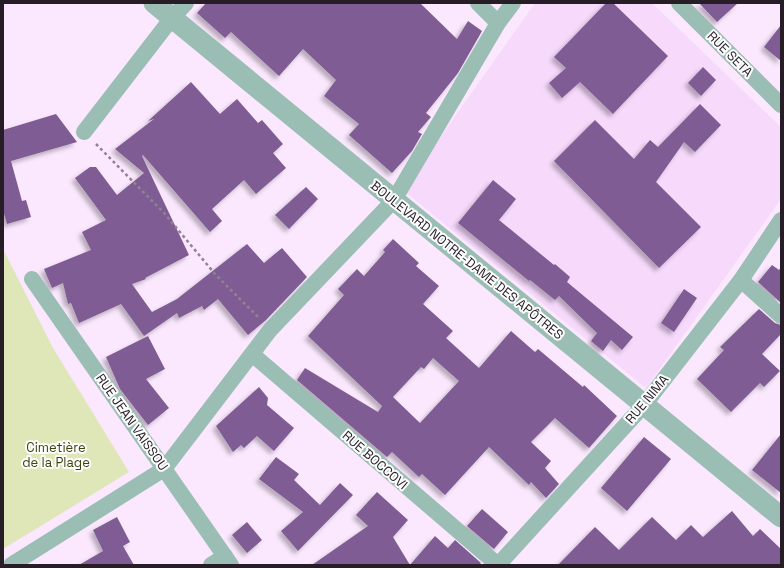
<svg xmlns="http://www.w3.org/2000/svg" width="784" height="568" font-family="'Space Grotesk',sans-serif">
  <style>
    .built { fill: #f6d9fb }
    .green { fill: #dfe6b7 }
    .building { fill: #7f5c93; fill-rule: evenodd; filter: url(#shadow) }
    .lines { fill: none; stroke-linecap: round; stroke-linejoin: round }
    .path { stroke: #908292; stroke-width: 2.5; stroke-dasharray: 3 3; stroke-linecap: butt }
    .minor { stroke: #9abeb3; stroke-width: 16 }
    .tertiary { stroke: #9abeb3; stroke-width: 21 }
    .labels { text-anchor: middle; dominant-baseline: central; stroke-width: 4; stroke-linejoin: round; paint-order: stroke }
    .street-label { font-size: 13px; fill: #261d27; stroke: #fdfdfd }
    .park-label { font-size: 13px; fill: #3f440e; stroke: #fdfdfd }
  </style>
  <defs>
    <filter id="shadow"><feDropShadow dx="-3.5" dy="3.5" stdDeviation="2" flood-color="#0004"/></filter>
  </defs>
  <rect width="100%" height="100%" fill="#fbe8fe"/>
  <polygon class="built" points="535,3 652,3 781,127 781,199 646,388 403,190"/>
  <polygon class="green" points="3,249 53,348 129,472 3,549"/>
  <g class="building">
    <polygon points="206,3 420,3 457,39 468,21 482,31 458,73 426,113 431,117 418,132 422,134 412,151 392,173 349,135 359,124 324,96 336,80 303,49 279,76 231,32 225,38 197,13"/>
    <polygon points="606,3 613,3 668,56 613,114 580,82 562,98 549,83 566,68 554,57"/>
    <polygon points="699,3 738,3 717,22"/>
    <polygon points="781,25 781,61 764,47"/>
    <polygon points="703,67 716,80 701,96 688,83"/>
    <polygon points="191,82 220,114 237,99 258,123 262,120 283,144 273,153 286,168 256,194 244,180 212,209 222,221 210,232 143,155 142,156 189,255 145,278 146,279 132,284 152,312 177,299 247,244 264,263 282,248 307,277 266,320 248,335 218,299 204,310 202,306 179,318 177,313 144,336 121,304 79,323 71,303 68,304 63,283 52,288 44,269 91,250 82,232 106,220 75,178 90,167 96,167 117,195 144,173 115,149 154,119 148,121"/>
    <polygon points="700,104 721,125 695,152 684,142 656,182 701,227 659,268 554,161 595,120 634,159 650,140 658,147"/>
    <polygon points="56,114 77,142 11,161 22,201 26,200 31,217 7,224 3,210 3,130"/>
    <polygon points="493,180 516,199 499,220 554,265 555,264 570,277 567,282 633,337 622,350 611,340 603,351 591,341 597,333 559,296 555,300 530,280 529,281 458,223"/>
    <polygon points="306,187 318,199 289,229 275,215"/>
    <path d="M393,239L419,263L416,266L439,286L423,304L453,331L446,338L479,368L511,331L535,352L538,349L583,387L584,385L617,416L589,448L555,418L531,442L551,461L545,468L559,484L546,498L531,482L529,485L489,447L445,495L422,474L419,477L392,452L387,457L297,380L305,368L378,412L382,406L308,336L344,295L338,289L357,269L364,276L385,252L383,250ZM433,358L459,381L420,423L393,397L421,367L424,369Z"/>
    <polygon points="772,265 779,270 781,267 781,303 758,282"/>
    <polygon points="684,289 697,298 674,332 661,323"/>
    <polygon points="759,309 775,323 781,325 781,334 762,354 780,371 764,387 760,383 731,412 697,379 724,350 720,347"/>
    <polygon points="148,336 165,369 146,379 169,408 148,425 120,389 106,357"/>
    <polygon points="259,387 268,398 267,405 294,428 274,451 257,436 244,448 241,445 233,452 216,426"/>
    <polygon points="781,434 781,493 752,470"/>
    <polygon points="644,437 671,459 627,511 601,488"/>
    <polygon points="276,457 299,474 294,480 320,505 340,483 353,495 298,551 281,531 303,512 259,479"/>
    <polygon points="377,492 408,520 393,537 410,565 312,565 368,526 356,515"/>
    <polygon points="482,509 508,532 494,549 467,526"/>
    <polygon points="732,511 753,536 760,529 781,549 781,565 558,565 595,527 619,550 652,517 676,540 691,525 703,537"/>
    <polygon points="117,517 130,542 123,546 134,565 79,565 103,551 93,530"/>
    <polygon points="247,522 262,540 247,553 232,535"/>
    <polygon points="435,536 448,548 455,540 481,563 479,565 410,565"/>
  </g>
  <g class="lines">
    <polyline class="path" points="96,144 164,213 215,274 259,318"/>
    <g class="minor">
      <polyline points="478,3 498,23"/>
      <polyline points="679,3 781,105"/>
      <polyline points="84,132 172,18 186,3"/>
      <polyline points="32,279 231,565"/>
      <polyline points="741,280 781,316"/>
      <polyline points="252,354 498,565"/>
      <polyline points="11,565 164,469 270,330 394,200 498,23 513,3"/>
      <polyline points="211,565 225,556"/>
      <polyline points="498,565 644,405 741,280 781,220"/>
    </g>
    <polyline class="tertiary" points="154,3 781,517"/>
  </g>
  <g class="labels">
    <g class="street-label">
      <text transform="translate(730 54) rotate(45)">RUE SETA</text>
      <text transform="translate(467 260) rotate(39)">BOULEVARD NOTRE-DAME DES APÔTRES</text>
      <text transform="translate(647 399) rotate(-50)">RUE NIMA</text>
      <text transform="translate(132 422) rotate(55)">RUE JEAN VAISSOU</text>
      <text transform="translate(375 460) rotate(41)">RUE BOCCOVI</text>
    </g>
    <g class="park-label">
      <text x="56" y="447">Cimetière<tspan x="56" dy="15">de la Plage</tspan></text>
    </g>
  </g>
  <rect width="784" height="568" fill="none" stroke="#261d27" stroke-width="8"/>
</svg>
